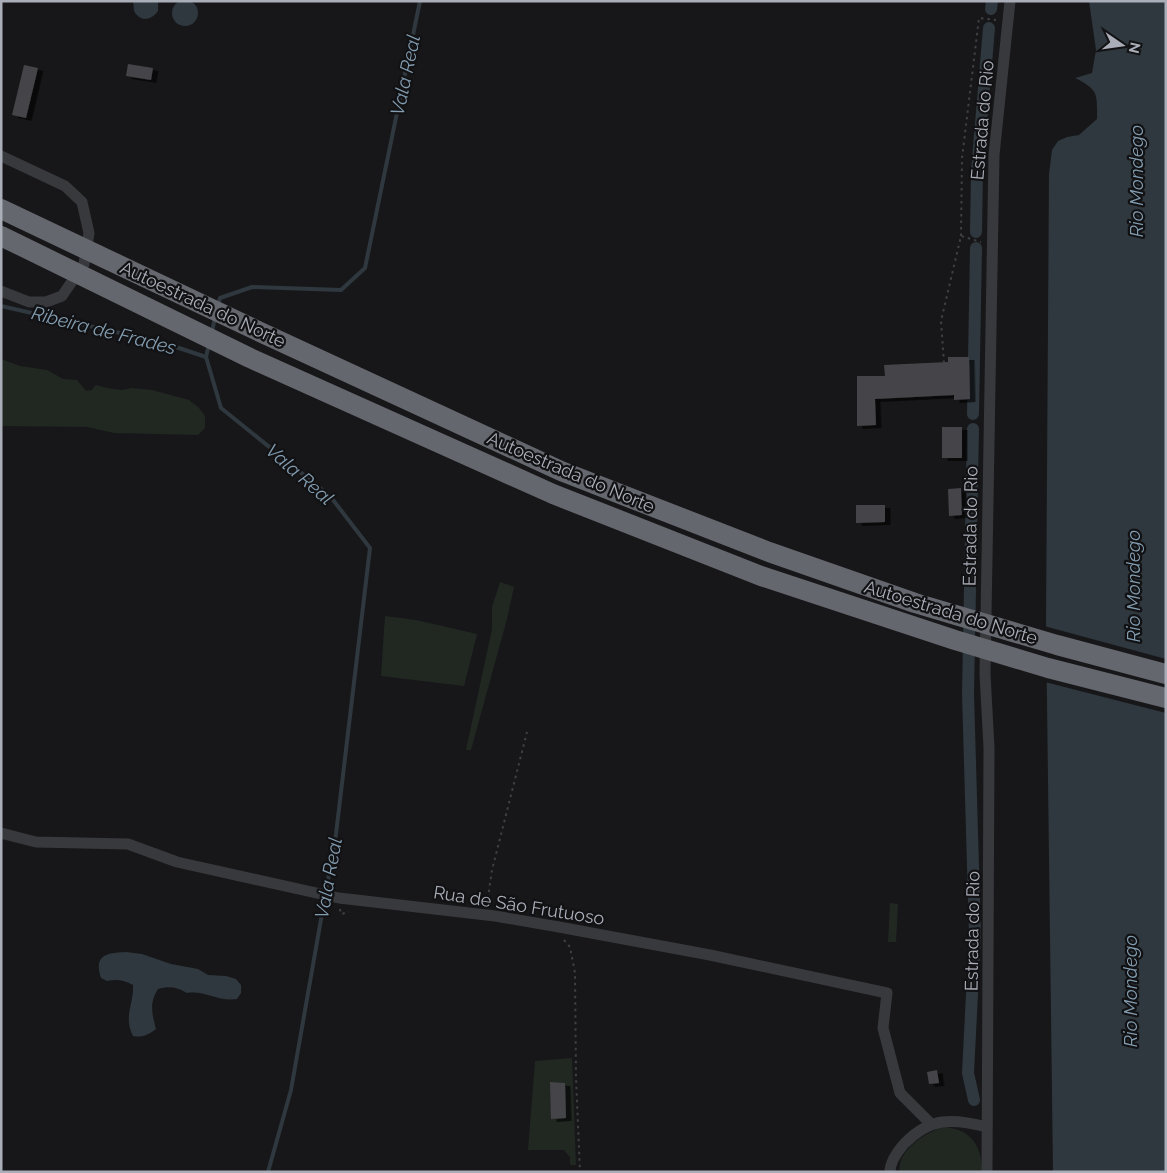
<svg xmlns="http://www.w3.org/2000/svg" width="1167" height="1173" font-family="Raleway,sans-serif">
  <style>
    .green { fill: #212822 }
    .water { fill: #2f383e }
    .pier { fill: #171719 }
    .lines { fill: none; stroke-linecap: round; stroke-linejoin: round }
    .stream { stroke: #2f383e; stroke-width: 4 }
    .canal { stroke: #2f383e; stroke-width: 12 }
    .building { fill: #444448; filter: url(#shadow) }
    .path { stroke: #3e4044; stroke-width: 2; stroke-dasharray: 2.5 4; stroke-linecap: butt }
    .minor { stroke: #38393d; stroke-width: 11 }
    .motorway { stroke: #64676e; stroke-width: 20 }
    .labels { text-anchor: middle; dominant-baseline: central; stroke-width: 4.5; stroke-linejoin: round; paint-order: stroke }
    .street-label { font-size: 18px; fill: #aaaeb8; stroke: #121214 }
    .water-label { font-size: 19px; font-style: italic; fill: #839db1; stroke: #121214 }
  </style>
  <defs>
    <filter id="shadow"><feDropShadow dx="5.5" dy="3" stdDeviation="0" flood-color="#0009"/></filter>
  </defs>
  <rect width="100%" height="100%" fill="#171719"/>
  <g class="green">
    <polygon points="1,359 20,366 47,370 63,379 77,380 86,391 92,390 96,385 107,388 122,390 131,388 152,390 189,400 199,408 205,416 205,428 198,435 114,433 87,427 1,426"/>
    <polygon points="500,582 514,587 507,619 471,750 466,750 492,629 492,607"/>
    <polygon points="385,616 416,620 477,634 464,686 381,676"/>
    <polygon points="890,903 898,904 896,942 888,942"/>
    <polygon points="572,1058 576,1165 570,1165 570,1157 564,1150 528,1150 535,1061"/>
    <path d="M944,1127C971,1129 982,1146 982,1172H900C895,1152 927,1131 944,1127Z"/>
  </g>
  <g class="water">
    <circle cx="185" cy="13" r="13"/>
    <path d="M133,1H158V11C151,21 140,22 134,11Z"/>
    <path d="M1089,1H1166V1172H1053L1046,623L1049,174L1052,150L1058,141L1067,137L1079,135L1097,119C1097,94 1099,90 1075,78L1092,73L1096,50Z"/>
    <path d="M126,952L142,954L171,964L198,969L208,975L226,976L236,979L241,985V993L237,999C218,1002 205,990 187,993C177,987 170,986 158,989C149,1003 152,1014 156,1029C148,1035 142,1038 133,1036C123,1017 134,1004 133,985C124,980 117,979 107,981L101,978C93,954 108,953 126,952Z"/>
  </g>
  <polygon class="pier" points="1044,626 1166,659 1166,713 1045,682"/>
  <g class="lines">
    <g class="stream">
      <polyline points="218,305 220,298 252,287 341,290 365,268 420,1"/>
      <polyline points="1,306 164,343 206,357"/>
      <polyline points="212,332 215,317"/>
      <polyline points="209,344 206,357 221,408 330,496 370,548 336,834 291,1090 268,1172"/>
    </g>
    <g class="canal">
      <polyline points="991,9 992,1"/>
      <polyline points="976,232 977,171 989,28"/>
      <polyline points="973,414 976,248"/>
      <polyline points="973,429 968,694 975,935 968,1073 974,1100"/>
    </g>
  </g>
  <g class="building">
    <polygon points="128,64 153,68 151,80 126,76"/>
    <polygon points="24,65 38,68 26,118 12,115"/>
    <polygon points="948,357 969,357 970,399 954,400 954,395 875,399 876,425 857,426 857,376 885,376 884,365 948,362"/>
    <rect x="942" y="427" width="20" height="31"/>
    <polygon points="961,488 962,515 949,516 948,489"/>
    <polygon points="856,505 885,505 885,522 856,523"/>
    <polygon points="937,1070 939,1083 929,1084 927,1072"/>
    <polygon points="550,1082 565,1083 566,1118 551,1119"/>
  </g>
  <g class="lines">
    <g class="path">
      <polyline points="961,236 962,158 979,18 996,20"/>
      <polyline points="944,363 941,321 961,236 981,242"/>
      <polyline points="490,905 489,890 492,870 527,732"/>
      <polyline points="340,909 341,914 349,912"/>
      <polyline points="564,940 570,947 575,973 576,1078 580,1172"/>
    </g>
    <g class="minor">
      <polyline points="1,156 65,186 82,202 89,233 84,264 62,296 46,302 29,302 1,291"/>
      <polyline points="1,833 36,842 128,844 177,862 339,898 495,916 559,927 710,955 887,993 883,1028 900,1093 931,1124"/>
      <path d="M890,1172C890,1162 897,1152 904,1144C930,1117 952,1118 987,1127"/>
      <polyline points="987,1172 989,748 985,674 994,155 1010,1"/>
    </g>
    <g class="motorway">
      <polyline points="1,209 258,331 561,471 769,552 915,603 1057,645 1166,674"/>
      <polyline points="1,236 250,358 553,494 761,576 955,640 1048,668 1166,698"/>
    </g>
  </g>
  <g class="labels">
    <g class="street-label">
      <text transform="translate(982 120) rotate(-85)">Estrada do Rio</text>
      <text transform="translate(203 304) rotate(25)">Autoestrada do Norte</text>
      <text transform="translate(571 472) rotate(23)">Autoestrada do Norte</text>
      <text transform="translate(970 526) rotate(-89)">Estrada do Rio</text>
      <text transform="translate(951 612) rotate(17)">Autoestrada do Norte</text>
      <text transform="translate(519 905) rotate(9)">Rua de São Frutuoso</text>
      <text transform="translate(972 931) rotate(-89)">Estrada do Rio</text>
    </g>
    <g class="water-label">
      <text transform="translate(405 75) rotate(-78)">Vala Real</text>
      <text transform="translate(1136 181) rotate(-90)">Rio Mondego</text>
      <text transform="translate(104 330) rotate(14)">Ribeira de Frades</text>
      <text transform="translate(300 474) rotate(41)">Vala Real</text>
      <text transform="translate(1133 586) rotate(-90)">Rio Mondego</text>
      <text transform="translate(328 878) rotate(-80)">Vala Real</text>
      <text transform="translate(1130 991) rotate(-90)">Rio Mondego</text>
    </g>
  </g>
  <rect width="1167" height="1173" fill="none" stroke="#aaaeb8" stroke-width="5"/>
  <g transform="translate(1122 45) rotate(103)" stroke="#121214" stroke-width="4" paint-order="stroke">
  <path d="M0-4L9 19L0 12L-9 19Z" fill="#aaaeb8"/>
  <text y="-8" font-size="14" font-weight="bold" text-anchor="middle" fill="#aaaeb8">N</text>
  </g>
</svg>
